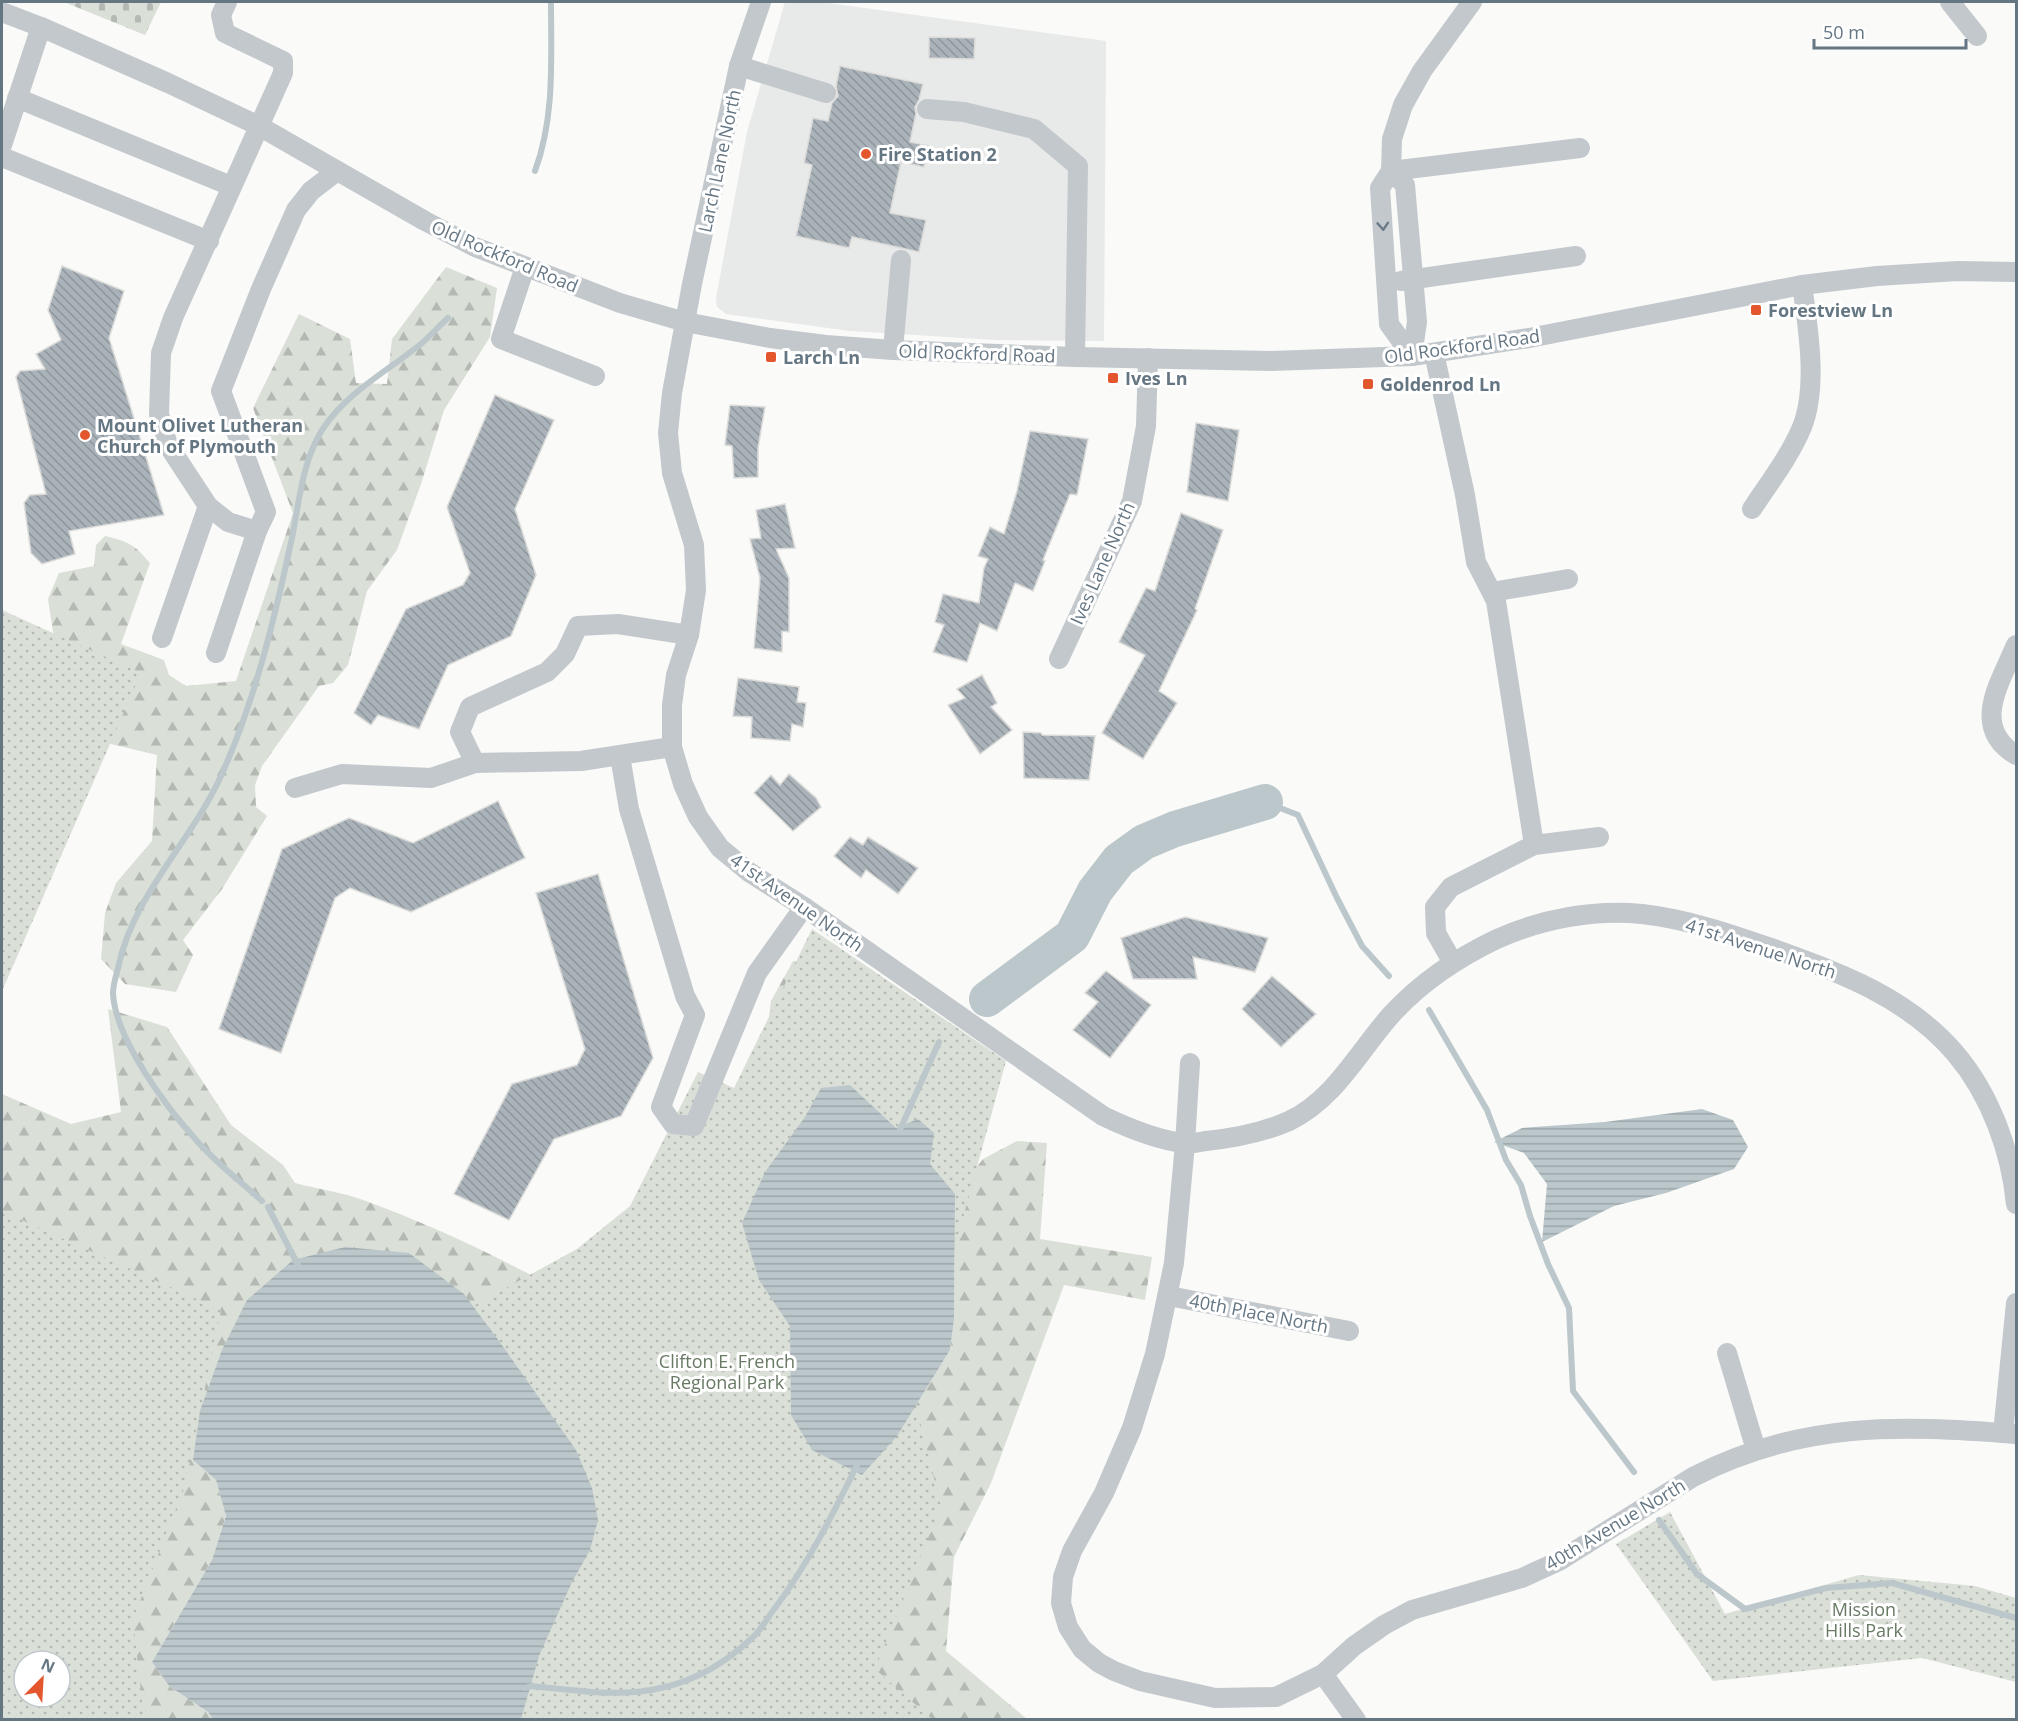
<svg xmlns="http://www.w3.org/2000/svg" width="2018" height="1721" font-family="'Open Sans',sans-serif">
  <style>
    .built { fill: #e8e9e9 }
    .forest { fill: url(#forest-firs); fill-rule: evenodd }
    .cemetery { fill: url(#cemetery-stones) }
    .park { fill: url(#park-dots); fill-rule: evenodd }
    .water { fill: url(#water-rules) }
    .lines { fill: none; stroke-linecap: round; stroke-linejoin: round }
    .stream { stroke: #bbc7cb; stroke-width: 6 }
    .river { stroke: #bbc7cb; stroke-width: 36 }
    .building { fill: url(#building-back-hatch); stroke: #dcdcda; stroke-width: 1.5 }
    .minor { stroke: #c3c8cc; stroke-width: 20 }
    .oneway { stroke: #6a7a87 }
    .poi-dot { fill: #e4572e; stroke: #fff; stroke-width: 2 }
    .labels { text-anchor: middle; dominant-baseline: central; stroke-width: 6; stroke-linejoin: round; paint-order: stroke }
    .poi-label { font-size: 18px; font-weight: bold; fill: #657683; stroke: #fff; text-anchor: start }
    .street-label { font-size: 18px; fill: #657683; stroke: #fff }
    .park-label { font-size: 18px; fill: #687a64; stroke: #fff }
  </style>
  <defs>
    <pattern id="forest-firs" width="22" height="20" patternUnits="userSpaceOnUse" patternTransform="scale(1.5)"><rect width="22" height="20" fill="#dadfd7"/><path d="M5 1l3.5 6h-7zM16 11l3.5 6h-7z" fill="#b4b9b4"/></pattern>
    <pattern id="cemetery-stones" width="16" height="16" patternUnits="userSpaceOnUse" patternTransform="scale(1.5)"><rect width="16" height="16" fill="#dadfd7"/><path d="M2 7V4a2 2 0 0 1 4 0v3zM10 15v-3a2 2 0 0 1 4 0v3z" fill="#b4b9b4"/></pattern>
    <pattern id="park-dots" width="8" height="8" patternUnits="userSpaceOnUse" patternTransform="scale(1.5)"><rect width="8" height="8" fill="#dadfd7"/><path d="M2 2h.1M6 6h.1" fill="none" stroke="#b4b9b4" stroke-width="1.8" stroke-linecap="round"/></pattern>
    <pattern id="water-rules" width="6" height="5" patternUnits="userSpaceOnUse" patternTransform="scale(1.5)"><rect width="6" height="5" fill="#bbc7cb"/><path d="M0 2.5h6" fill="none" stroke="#9ca6aa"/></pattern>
    <pattern id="building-back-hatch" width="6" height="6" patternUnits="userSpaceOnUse" patternTransform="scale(1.5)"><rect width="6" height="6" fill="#aab3b9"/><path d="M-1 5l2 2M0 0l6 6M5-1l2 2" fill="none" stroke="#8e969c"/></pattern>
  </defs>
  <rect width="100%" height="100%" fill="#fafaf8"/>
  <polygon class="built" points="785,2 821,2 1106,41 1104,341 995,340 850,331 726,314 717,307 716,298 747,132"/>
  <g class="forest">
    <path d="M446,267L497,288L490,337L444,410L421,484L397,550L367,591L348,665L333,683L319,686L262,766L255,785L256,807L267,816L222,889L183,940L193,955L176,992L125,984L101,959L105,913L116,883L152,841L157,755L73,735L2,672L57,659L48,599L59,573L94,566L96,545L105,536C129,542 134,544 150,563L121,644L164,660L169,675L186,686L236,681L293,513L253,408L299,314L350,339L356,383L387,384L392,339Z"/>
    <path d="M793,961H846L897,1436L950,1350L954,1320L955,1194L983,1159L1017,1141L1047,1143L1040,1239L1152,1257L1145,1300L1064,1285L991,1483L954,1557L946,1651L1027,1719H521L193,1460L216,1480L226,1516L212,1560L152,1662L169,1686L208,1712L213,1719H4L2,1094L71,1124L121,1112L108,1009L167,1027L231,1125L283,1165L295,1183C318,1189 341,1192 363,1200C435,1226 505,1260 572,1297L761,1079L771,1001ZM24,1661H60V1697H24Z"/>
  </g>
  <polygon class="cemetery" points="64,2 161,2 145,35"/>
  <g class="park">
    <polygon points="2,610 141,673 2,991"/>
    <polygon points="812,929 1006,1061 914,1397 941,1506 875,1669 932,1719 491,1719 440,1324 577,1249 630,1206 698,1072 734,1088"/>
    <path d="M2,1211L221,1310L185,1486L133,1619L144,1719L2,1720ZM24,1661H60V1697H24Z"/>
    <polygon points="1670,1512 1725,1614 1859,1575 1975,1586 2016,1598 2016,1682 1922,1658 1713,1681 1616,1544"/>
  </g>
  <g class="water">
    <polygon points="850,1085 896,1128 918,1119 934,1133 930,1164 955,1194 954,1320 950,1350 897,1436 862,1475 812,1450 791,1415 790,1326 759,1280 742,1223 765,1172 805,1117 821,1088"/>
    <polygon points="1702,1109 1733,1120 1748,1147 1734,1169 1666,1193 1614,1206 1542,1242 1547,1184 1524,1153 1494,1142 1522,1128 1605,1122"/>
    <polygon points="345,1247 409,1253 464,1294 499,1341 576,1450 592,1488 598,1520 590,1550 572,1582 539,1656 521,1719 213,1719 208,1712 169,1686 152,1662 212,1560 226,1516 216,1480 193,1460 200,1411 222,1350 247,1300 293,1260"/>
  </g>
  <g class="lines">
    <g class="stream">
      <path d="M535,171C555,117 551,59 551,2"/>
      <polyline points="1265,802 1298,815 1337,898 1362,946 1389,976"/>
      <polyline points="1429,1010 1487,1110 1506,1160 1521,1185 1530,1216 1548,1264 1569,1308 1573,1391 1634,1472"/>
      <polyline points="899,1132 939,1042"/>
      <path d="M262,1201C240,1181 216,1163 197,1141C167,1108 115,1039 113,993C113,985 116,976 118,968C133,895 191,842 221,776C254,703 273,625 290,547C298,512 300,474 316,441C336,398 387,372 422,343C431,335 439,326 448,318"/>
      <polyline points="268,1207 298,1265"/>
      <polyline points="1659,1520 1697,1574 1745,1609 1826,1588 1892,1583 2016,1618"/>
      <path d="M525,1688L531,1686C565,1689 601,1695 636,1692C681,1688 721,1668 753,1637C762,1629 768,1617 775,1608C808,1564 833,1514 857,1465"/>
    </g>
    <polyline class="river" points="987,999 1072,936 1095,891 1119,860 1144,842 1175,829 1265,802"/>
  </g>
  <g class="building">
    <polygon points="929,37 975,38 974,59 929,58"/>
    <polygon points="840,66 923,84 919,100 915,107 916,114 910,142 929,146 924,167 901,162 890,213 926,220 919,252 852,237 849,248 796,236 812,165 804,163 813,118 828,121 832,103 838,96 836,86"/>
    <polygon points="62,266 124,291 109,338 164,515 69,531 75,554 42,564 31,553 24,503 30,495 46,494 16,377 20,371 45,369 36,354 61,340 48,310"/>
    <polygon points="495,395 554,420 515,509 536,575 511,636 448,665 419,729 378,715 371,725 354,713 406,609 463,585 470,573 447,507"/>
    <polygon points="730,405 765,407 758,448 758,477 734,478 732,446 725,445"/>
    <polygon points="1196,423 1239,430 1228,501 1187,492"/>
    <polygon points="1030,431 1088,439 1077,495 1070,494 1043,560 1045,561 1033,591 1015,583 997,631 980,623 967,662 933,652 944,625 935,622 943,594 979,603 984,568 988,559 978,556 990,527 1004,534 1017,491"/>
    <polygon points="785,504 795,548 776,549 789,578 789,632 782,631 782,652 754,648 760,578 750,539 761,538 756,510"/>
    <polygon points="1181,513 1223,530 1195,609 1197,610 1159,691 1177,703 1143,759 1102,733 1145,655 1119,642 1146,588 1155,591"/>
    <polygon points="982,675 997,703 991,707 1012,730 980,754 948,705 965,698 957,689"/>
    <polygon points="738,678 799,687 797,702 806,703 803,727 792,724 790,741 751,738 752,717 733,716"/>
    <polygon points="1023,732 1041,733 1042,735 1095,736 1089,780 1024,778"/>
    <polygon points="789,774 816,798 821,807 793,831 754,793 771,775 780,785"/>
    <polygon points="498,801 525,858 411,912 350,888 335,898 281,1053 219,1029 282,849 349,818 413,843"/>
    <polygon points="850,837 863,845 868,837 918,868 898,894 866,870 861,878 834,856"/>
    <polygon points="598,874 653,1058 621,1116 554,1139 509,1220 454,1194 512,1084 577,1065 585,1049 536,893"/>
    <polygon points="1185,917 1268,938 1255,972 1193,957 1197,979 1133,979 1121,938"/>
    <polygon points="1106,971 1151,1005 1110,1058 1073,1030 1098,1002 1085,993"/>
    <polygon points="1272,976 1316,1014 1281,1047 1242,1009"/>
  </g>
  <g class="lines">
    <g class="minor">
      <polyline points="227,2 221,15 225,33 283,61 283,73 173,318 161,353 159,414 168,445 208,506 228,522 257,531 266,512 221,391 261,289 296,210 311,191 337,171"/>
      <path d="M761,2L739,66L692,284L672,393L668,433L672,473L694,545L696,590L689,635L676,675L672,705V747L683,784L698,817L720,848L749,872L804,907L1103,1116C1128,1128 1156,1140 1184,1143C1191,1144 1199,1142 1206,1141C1235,1138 1262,1133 1289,1121C1334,1100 1359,1051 1391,1015C1421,982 1457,958 1497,939C1541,919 1594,909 1642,914C1687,919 1731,934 1774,949C1840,973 1907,997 1955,1053C1990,1094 2011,1151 2016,1204"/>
      <polyline points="1950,2 1977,36"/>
      <polyline points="2,12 41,27 168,83 259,126 425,221 475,247 620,303 685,322 770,338 826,345 893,350 1075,357 1271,361 1412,356 1529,338 1802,285 1877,276 1958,271 2016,272"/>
      <polyline points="739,66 826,93"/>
      <polyline points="17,98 231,186"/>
      <polyline points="927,109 964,112 1034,129 1078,166 1075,357"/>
      <polyline points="2,145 41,27"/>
      <polyline points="2,157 209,241"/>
      <polyline points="1391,171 1405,185 1417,322 1412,356"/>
      <polyline points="1391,171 1580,148"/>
      <polyline points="525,267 501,339 595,376"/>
      <polyline points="1401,281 1576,256"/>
      <polyline points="893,350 901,260"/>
      <polyline points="1434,353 1465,495 1476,562 1496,601 1534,845 1451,887 1435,907 1436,933 1453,963"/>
      <polyline points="1412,356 1389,324 1380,188 1391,171 1392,139 1403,105 1422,71 1472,2"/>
      <path d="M1752,509C1769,483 1790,456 1802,427C1818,387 1808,327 1802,285"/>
      <polyline points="1492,592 1568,579"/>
      <polyline points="162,638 208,506"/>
      <path d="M2016,645C2000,683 1970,727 2016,755"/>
      <polyline points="216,653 257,531"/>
      <polyline points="1059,659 1132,501 1146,426 1148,358"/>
      <polyline points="620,756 629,809 685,996 695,1015 661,1107 673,1124 694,1126 757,973 804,907"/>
      <polyline points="475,763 460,732 470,707 547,672 565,654 578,626 618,624 689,635"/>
      <polyline points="295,788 342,774 431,778 475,763 581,761 672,747"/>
      <polyline points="1534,845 1599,837"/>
      <path d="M1190,1063L1185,1144L1174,1263L1155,1354L1132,1428L1104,1493L1072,1551L1063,1577L1061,1603L1068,1627L1082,1649L1099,1663L1114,1671L1140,1681L1215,1698L1276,1697L1323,1674L1354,1646L1384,1625L1412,1610L1522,1578L1559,1561L1693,1477C1802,1421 1899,1425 2016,1434"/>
      <polyline points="1169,1296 1349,1331"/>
      <polyline points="1727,1353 1756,1450"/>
      <polyline points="2003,1433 2016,1303"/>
      <polyline points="1323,1674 1356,1720"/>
    </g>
  </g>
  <defs><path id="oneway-chevron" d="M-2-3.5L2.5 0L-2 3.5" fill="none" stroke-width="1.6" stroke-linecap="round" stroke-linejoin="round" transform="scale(1.5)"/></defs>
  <use class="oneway" href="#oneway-chevron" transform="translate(1383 226) rotate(86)"/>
  <g class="poi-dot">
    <circle cx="866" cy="154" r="6"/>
    <rect x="1750" y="304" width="12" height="12" rx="3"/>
    <rect x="765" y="351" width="12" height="12" rx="3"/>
    <rect x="1107" y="372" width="12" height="12" rx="3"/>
    <rect x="1362" y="378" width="12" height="12" rx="3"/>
    <circle cx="85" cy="435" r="6"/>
  </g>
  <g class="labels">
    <g class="poi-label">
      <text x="878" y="154">Fire Station 2</text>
      <text x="1768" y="310">Forestview Ln</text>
      <text x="783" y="357">Larch Ln</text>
      <text x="1125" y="378">Ives Ln</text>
      <text x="1380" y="384">Goldenrod Ln</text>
      <text x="97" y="425">Mount Olivet Lutheran<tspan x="97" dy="21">Church of Plymouth</tspan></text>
    </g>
    <g class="street-label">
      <text transform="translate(719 161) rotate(-78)">Larch Lane North</text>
      <text transform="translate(505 256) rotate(23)">Old Rockford Road</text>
      <text transform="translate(1462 346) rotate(-8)">Old Rockford Road</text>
      <text transform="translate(977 353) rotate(2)">Old Rockford Road</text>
      <text transform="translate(1102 563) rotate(-66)">Ives Lane North</text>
      <text transform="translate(797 902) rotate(35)">41st Avenue North</text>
      <text transform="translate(1761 948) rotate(18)">41st Avenue North</text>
      <text transform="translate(1259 1313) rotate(11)">40th Place North</text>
      <text transform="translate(1615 1524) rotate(-31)">40th Avenue North</text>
    </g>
    <g class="park-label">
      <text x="727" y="1361">Clifton E. French<tspan x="727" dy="21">Regional Park</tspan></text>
      <text x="1864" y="1609">Mission<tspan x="1864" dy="21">Hills Park</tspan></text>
    </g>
  </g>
  <rect width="2018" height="1721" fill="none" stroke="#657683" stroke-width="6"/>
  <g transform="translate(42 1679) rotate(24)"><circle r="28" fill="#ffffff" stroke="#c1c8cd" stroke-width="1.5"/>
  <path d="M0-4.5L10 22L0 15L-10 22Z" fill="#e4572e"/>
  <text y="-9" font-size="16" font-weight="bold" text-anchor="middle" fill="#657683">N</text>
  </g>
  <path d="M1814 39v9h152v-9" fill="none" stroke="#657683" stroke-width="3"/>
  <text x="1823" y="39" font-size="18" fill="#657683" stroke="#ffffff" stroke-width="4.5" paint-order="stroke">50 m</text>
</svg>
